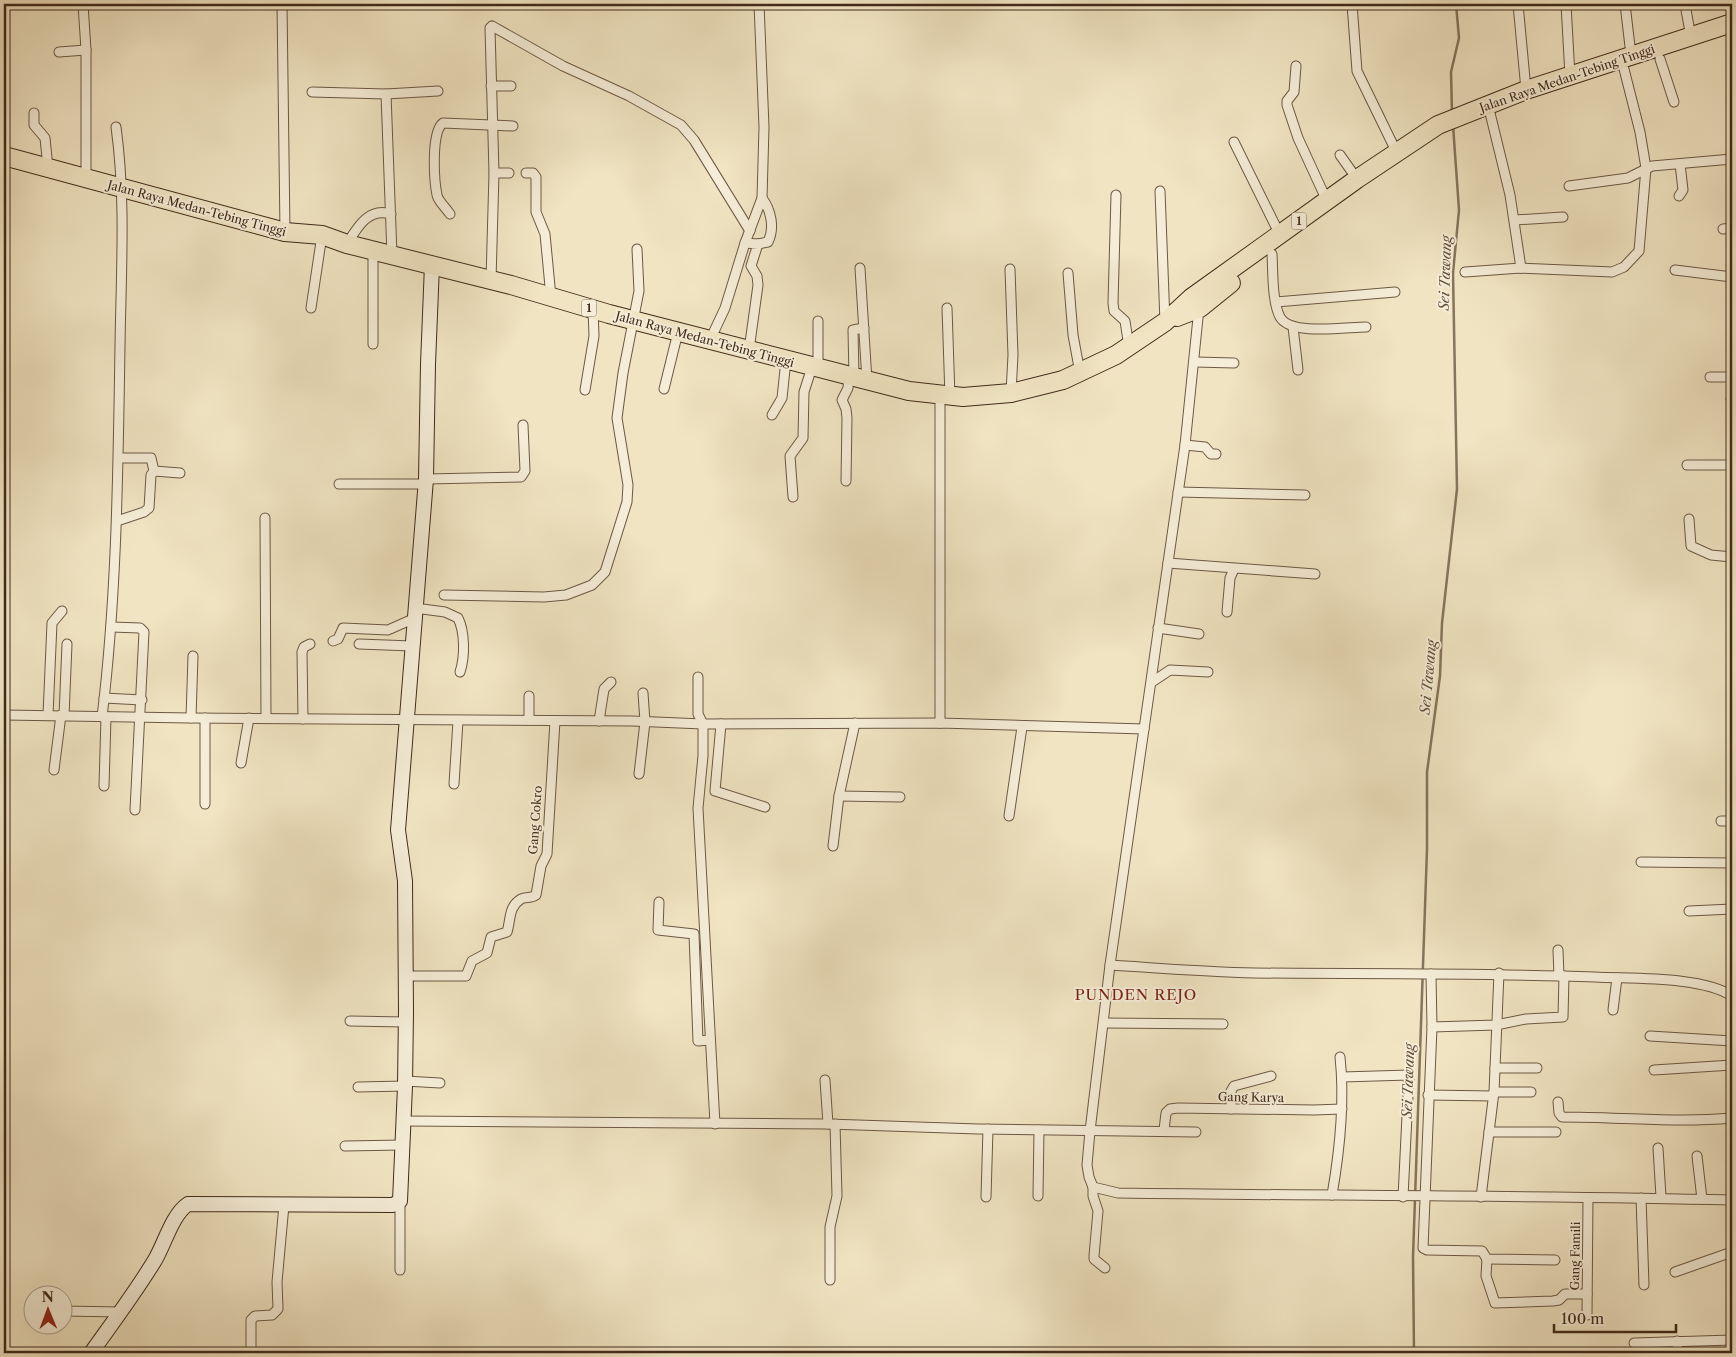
<svg xmlns="http://www.w3.org/2000/svg" width="1736" height="1357" font-family="'Libre Caslon Text',serif">
  <style>
    .lines { fill: none; stroke-linecap: round; stroke-linejoin: round }
    .stream { stroke: #86745d; stroke-width: 2.5 }
    .street-casing { stroke: #6d5844; stroke-width: 11 }
    .secondary-casing { stroke: #412a1a; stroke-width: 16 }
    .highway-casing { stroke: #412a1a; stroke-width: 20 }
    .street { stroke: #f5edd7; stroke-width: 9 }
    .secondary { stroke: #f5edd7; stroke-width: 14 }
    .highway { stroke: #f0e4c2; stroke-width: 18 }
    .labels { text-anchor: middle; dominant-baseline: central; stroke-width: 4; stroke-linejoin: round; paint-order: stroke }
    .shield { fill: #f5edd7; stroke: #776453; stroke-width: 1 }
    .shield-label { font-size: 11px; font-weight: bold; fill: #412a1a }
    .street-label { font-size: 12px; fill: #412a1a; stroke: #f5edd7 }
    .water-label { font-size: 14px; font-style: italic; fill: #644f3b; stroke: #f5edd7 }
    .quarter-label { font-size: 15px; letter-spacing: 1px; fill: #7a1f14; stroke: #f5edd7 }
  </style>
  <rect width="100%" height="100%" fill="#f0e4c2"/>
  <filter id="stains"><feTurbulence type="fractalNoise" baseFrequency=".004" numOctaves="4"/><feColorMatrix values="0 0 0 0 .2 0 0 0 0 .09 0 0 0 0 .02 0 0 0 .5 -.17"/></filter>
  <radialGradient id="worn" r=".72"><stop offset=".6" stop-color="#630" stop-opacity="0"/><stop offset="1" stop-color="#630" stop-opacity=".3"/></radialGradient>
  <g class="lines">
    <g class="stream">
      <polyline points="1452,112 1451,72 1459,38 1456,4"/>
      <polyline points="1414,1353 1413,1257 1427,849 1427,772 1440,676 1442,623 1457,489 1453,273 1459,210 1453,125"/>
    </g>
    <g class="street-casing">
      <g id="street">
        <polyline points="83,4 86,50 86,178"/>
        <polyline points="282,4 285,232"/>
        <polyline points="1352,4 1357,71 1396,151"/>
        <polyline points="1518,4 1526,90"/>
        <polyline points="1566,4 1570,76"/>
        <polyline points="1625,4 1631,55"/>
        <polyline points="1686,10 1691,37"/>
        <polyline points="59,52 86,50"/>
        <polyline points="1660,59 1674,102"/>
        <polyline points="1296,66 1294,92 1287,101 1287,105 1298,138 1327,201"/>
        <polyline points="491,86 511,86"/>
        <polyline points="312,92 386,94"/>
        <polyline points="34,113 34,125 45,138 48,168"/>
        <polyline points="1490,113 1510,195 1521,268"/>
        <polyline points="1234,142 1280,235"/>
        <polyline points="1340,155 1357,179"/>
        <polyline points="494,173 509,173"/>
        <polyline points="526,173 533,173 536,177 536,212 545,234 551,297"/>
        <polyline points="1569,186 1628,178 1652,166 1732,159"/>
        <polyline points="1160,191 1165,322"/>
        <polyline points="1116,195 1113,303 1114,311 1125,321 1129,347"/>
        <polyline points="1679,196 1683,190 1680,164"/>
        <path d="M450,214C446,208 438,201 437,195C434,180 431,132 443,123L513,126"/>
        <polyline points="1515,220 1563,217"/>
        <polyline points="1723,229 1732,228"/>
        <polyline points="745,243 758,244 751,266 757,276 758,285 749,350"/>
        <path d="M347,244C357,228 368,207 391,214"/>
        <path d="M758,244L768,242C775,228 771,210 762,198"/>
        <polyline points="373,251 373,344"/>
        <path d="M1272,254C1273,271 1272,302 1280,317C1290,336 1347,327 1366,327"/>
        <polyline points="392,255 386,94 438,91"/>
        <polyline points="860,268 867,381"/>
        <polyline points="1010,269 1013,355 1011,393"/>
        <polyline points="1675,270 1732,277"/>
        <polyline points="1465,272 1521,268 1612,272 1624,267 1639,251 1646,168 1640,132 1624,69"/>
        <polyline points="1068,273 1073,335 1080,373"/>
        <polyline points="491,280 494,173 490,28 492,26 563,66 629,96 681,125 694,140 750,231"/>
        <polyline points="1276,302 1395,292"/>
        <polyline points="311,308 322,235"/>
        <polyline points="947,308 950,397"/>
        <polyline points="818,321 818,368"/>
        <polyline points="1293,327 1298,370"/>
        <polyline points="710,340 725,308 745,243 762,198 764,127 759,4"/>
        <polyline points="1195,362 1234,363"/>
        <polyline points="1710,377 1732,377"/>
        <polyline points="854,378 853,330 864,328"/>
        <polyline points="664,389 678,332"/>
        <polyline points="585,390 594,336 593,309"/>
        <polyline points="940,396 940,723"/>
        <polyline points="1731,399 1732,399"/>
        <polyline points="772,415 782,398 786,360"/>
        <polyline points="1185,445 1205,447 1211,454 1216,454"/>
        <polyline points="119,458 151,458 154,471"/>
        <polyline points="1687,465 1732,465"/>
        <polyline points="426,479 521,477 525,471 523,425"/>
        <polyline points="846,481 847,418 846,409 842,400 848,388 849,376"/>
        <polyline points="339,484 425,484"/>
        <polyline points="1178,492 1305,495"/>
        <polyline points="793,497 790,456 803,438 804,392 812,367"/>
        <polyline points="265,518 266,718"/>
        <polyline points="1689,519 1691,546 1711,555 1732,557"/>
        <polyline points="117,521 144,512 149,508 151,475 154,471 180,473"/>
        <polyline points="1168,563 1315,574"/>
        <polyline points="444,595 544,597 566,595 592,585 605,572 627,502 628,485 617,418 623,373 639,291 637,249"/>
        <path d="M415,608L445,612L458,618C465,632 465,657 460,672"/>
        <polyline points="1227,612 1230,578 1234,569"/>
        <polyline points="111,627 140,628 144,632 135,810"/>
        <polyline points="1158,628 1199,634"/>
        <polyline points="333,641 338,639 343,628 388,630 415,618"/>
        <polyline points="359,644 412,646"/>
        <polyline points="698,677 698,714 703,724 703,756 698,808 715,1124"/>
        <polyline points="1152,682 1170,670 1208,672"/>
        <polyline points="529,696 529,720"/>
        <polyline points="104,698 142,700"/>
        <polyline points="4,715 191,718 632,721 703,724 940,723 1144,729 1185,445 1199,308"/>
        <polyline points="48,715 52,623 62,611"/>
        <polyline points="64,716 67,644"/>
        <path d="M102,717C117,594 118,470 120,346C121,273 126,199 116,127"/>
        <polyline points="191,718 193,656"/>
        <polyline points="205,718 205,804"/>
        <polyline points="303,719 302,652 304,647 310,644"/>
        <polyline points="599,721 604,689 611,682"/>
        <polyline points="721,724 715,791 765,807"/>
        <path d="M1144,729L1110,965L1090,1131L1087,1165L1089,1177L1093,1187L1118,1193C1323,1196 1528,1195 1732,1200"/>
        <polyline points="241,763 249,718"/>
        <polyline points="54,770 61,715"/>
        <polyline points="639,774 645,722 643,693"/>
        <polyline points="454,784 458,721"/>
        <polyline points="104,786 106,717"/>
        <polyline points="839,796 900,797"/>
        <polyline points="1009,816 1022,727"/>
        <polyline points="1721,821 1732,821"/>
        <polyline points="833,846 839,796 855,723"/>
        <polyline points="1641,862 1732,863"/>
        <polyline points="659,902 658,930 694,934 698,1041 709,1040"/>
        <polyline points="1689,911 1732,909"/>
        <polyline points="1558,950 1559,976"/>
        <path d="M1110,965C1158,968 1206,972 1254,973C1368,974 1481,973 1595,977C1632,979 1702,976 1732,996"/>
        <polyline points="1431,974 1432,1027 1423,1248 1427,1250 1482,1251 1487,1259 1555,1260"/>
        <path d="M405,976H466L472,961L487,953L491,937L507,932C511,920 508,907 521,899C526,896 531,899 536,895L541,866L547,854L555,721"/>
        <polyline points="1613,1010 1617,978"/>
        <polyline points="350,1021 405,1022"/>
        <polyline points="1104,1023 1223,1024"/>
        <polyline points="1432,1027 1496,1025 1526,1019 1563,1017 1564,976"/>
        <polyline points="1650,1036 1732,1041"/>
        <polyline points="1495,1068 1537,1068"/>
        <polyline points="1654,1070 1732,1065"/>
        <polyline points="1342,1077 1409,1075 1403,1197"/>
        <polyline points="825,1080 828,1124"/>
        <polyline points="405,1081 440,1083"/>
        <polyline points="358,1087 405,1086"/>
        <polyline points="1494,1092 1531,1092"/>
        <polyline points="1428,1095 1493,1096"/>
        <path d="M1558,1102L1559,1113L1562,1117C1619,1117 1676,1123 1732,1118"/>
        <polyline points="1231,1109 1231,1091 1234,1086 1271,1076"/>
        <polyline points="403,1121 828,1124 978,1129 1196,1132"/>
        <polyline points="1164,1130 1166,1113 1170,1109 1178,1108 1314,1110 1342,1109"/>
        <polyline points="1489,1132 1556,1132"/>
        <polyline points="345,1146 402,1145"/>
        <polyline points="1658,1148 1661,1197"/>
        <polyline points="1697,1156 1702,1199"/>
        <polyline points="1093,1187 1093,1196 1098,1211 1094,1256 1094,1259 1105,1268"/>
        <path d="M1332,1195C1340,1149 1345,1103 1340,1057"/>
        <polyline points="1038,1196 1039,1130"/>
        <polyline points="986,1197 988,1129"/>
        <polyline points="1481,1197 1494,1092 1499,973"/>
        <polyline points="1641,1198 1644,1285"/>
        <polyline points="1487,1259 1486,1276 1495,1303 1553,1301 1559,1300 1565,1294 1587,1294"/>
        <polyline points="400,1270 400,1201"/>
        <polyline points="1675,1272 1732,1252"/>
        <polyline points="830,1280 830,1227 837,1196 835,1124"/>
        <polyline points="31,1310 32,1310"/>
        <polyline points="62,1311 122,1312"/>
        <polyline points="1587,1315 1588,1198"/>
        <polyline points="1677,1341 1678,1353"/>
        <polyline points="1634,1343 1732,1340"/>
        <polyline points="251,1353 251,1320 255,1316 272,1315 278,1309 277,1282 284,1205"/>
      </g>
    </g>
    <g class="secondary-casing">
      <path id="secondary" d="M91,1353C113,1322 135,1293 155,1260C165,1243 172,1215 188,1204L393,1205L400,1201L405,1086L406,1011L405,881L398,830L426,479L428,364L432,265"/>
    </g>
    <g class="highway-casing">
      <g id="highway">
        <polyline points="4,156 285,232 322,235 347,244 511,285 609,314 909,391 963,397 1011,393 1063,380 1116,355 1165,322 1191,298 1357,179 1438,125 1526,90 1732,23"/>
        <polyline points="1177,317 1200,308 1231,283"/>
      </g>
    </g>
    <use href="#street" class="street"/>
    <use href="#secondary" class="secondary"/>
    <use href="#highway" class="highway"/>
  </g>
  <g class="labels">
    <g class="shield">
      <rect x="1291.5" y="212.5" width="15" height="17" rx="4"/>
      <rect x="581.5" y="299.5" width="15" height="17" rx="4"/>
    </g>
    <g class="shield-label">
      <text x="1299" y="221">1</text>
      <text x="589" y="308">1</text>
    </g>
    <g class="street-label">
      <text transform="translate(1567 78) rotate(-19)">Jalan Raya Medan-Tebing Tinggi</text>
      <text transform="translate(197 208) rotate(15)">Jalan Raya Medan-Tebing Tinggi</text>
      <text transform="translate(705 339) rotate(15)">Jalan Raya Medan-Tebing Tinggi</text>
      <text transform="translate(535 820) rotate(-86)">Gang Cokro</text>
      <text transform="translate(1251 1097) rotate(1)">Gang Karya</text>
      <text transform="translate(1575 1256) rotate(-89)">Gang Famili</text>
    </g>
    <g class="water-label">
      <text transform="translate(1445 273) rotate(-88)">Sei Tawang</text>
      <text transform="translate(1428 677) rotate(-85)">Sei Tawang</text>
      <text transform="translate(1408 1081) rotate(-88)">Sei Tawang</text>
    </g>
    <g class="quarter-label">
      <text x="1136" y="994">PUNDEN REJO</text>
    </g>
  </g>
  <rect width="1736" height="1357" fill="none" stroke="#f0e4c2" stroke-width="20"/>
  <rect x="5" y="5" width="1726" height="1347" fill="none" stroke="#412a1a" stroke-width="2.5"/>
  <rect x="10" y="10" width="1716" height="1337" fill="none" stroke="#412a1a"/>
  <g transform="translate(48 1310) rotate(359)"><circle r="24" fill="#f5edd7" stroke="#ad9f8b"/>
  <path d="M0-4L9 19L0 12L-9 19Z" fill="#8f2418"/>
  <text y="-8" font-size="14" font-weight="bold" text-anchor="middle" fill="#412a1a">N</text>
  </g>
  <path d="M1554 1324v8h122v-8" fill="none" stroke="#412a1a" stroke-width="2.5"/>
  <text x="1561" y="1324" font-size="15" fill="#412a1a" stroke="#f5edd7" stroke-width="4" paint-order="stroke">100 m</text>
  <rect width="100%" height="100%" filter="url(#stains)"/>
  <rect width="100%" height="100%" fill="url(#worn)"/>
</svg>
